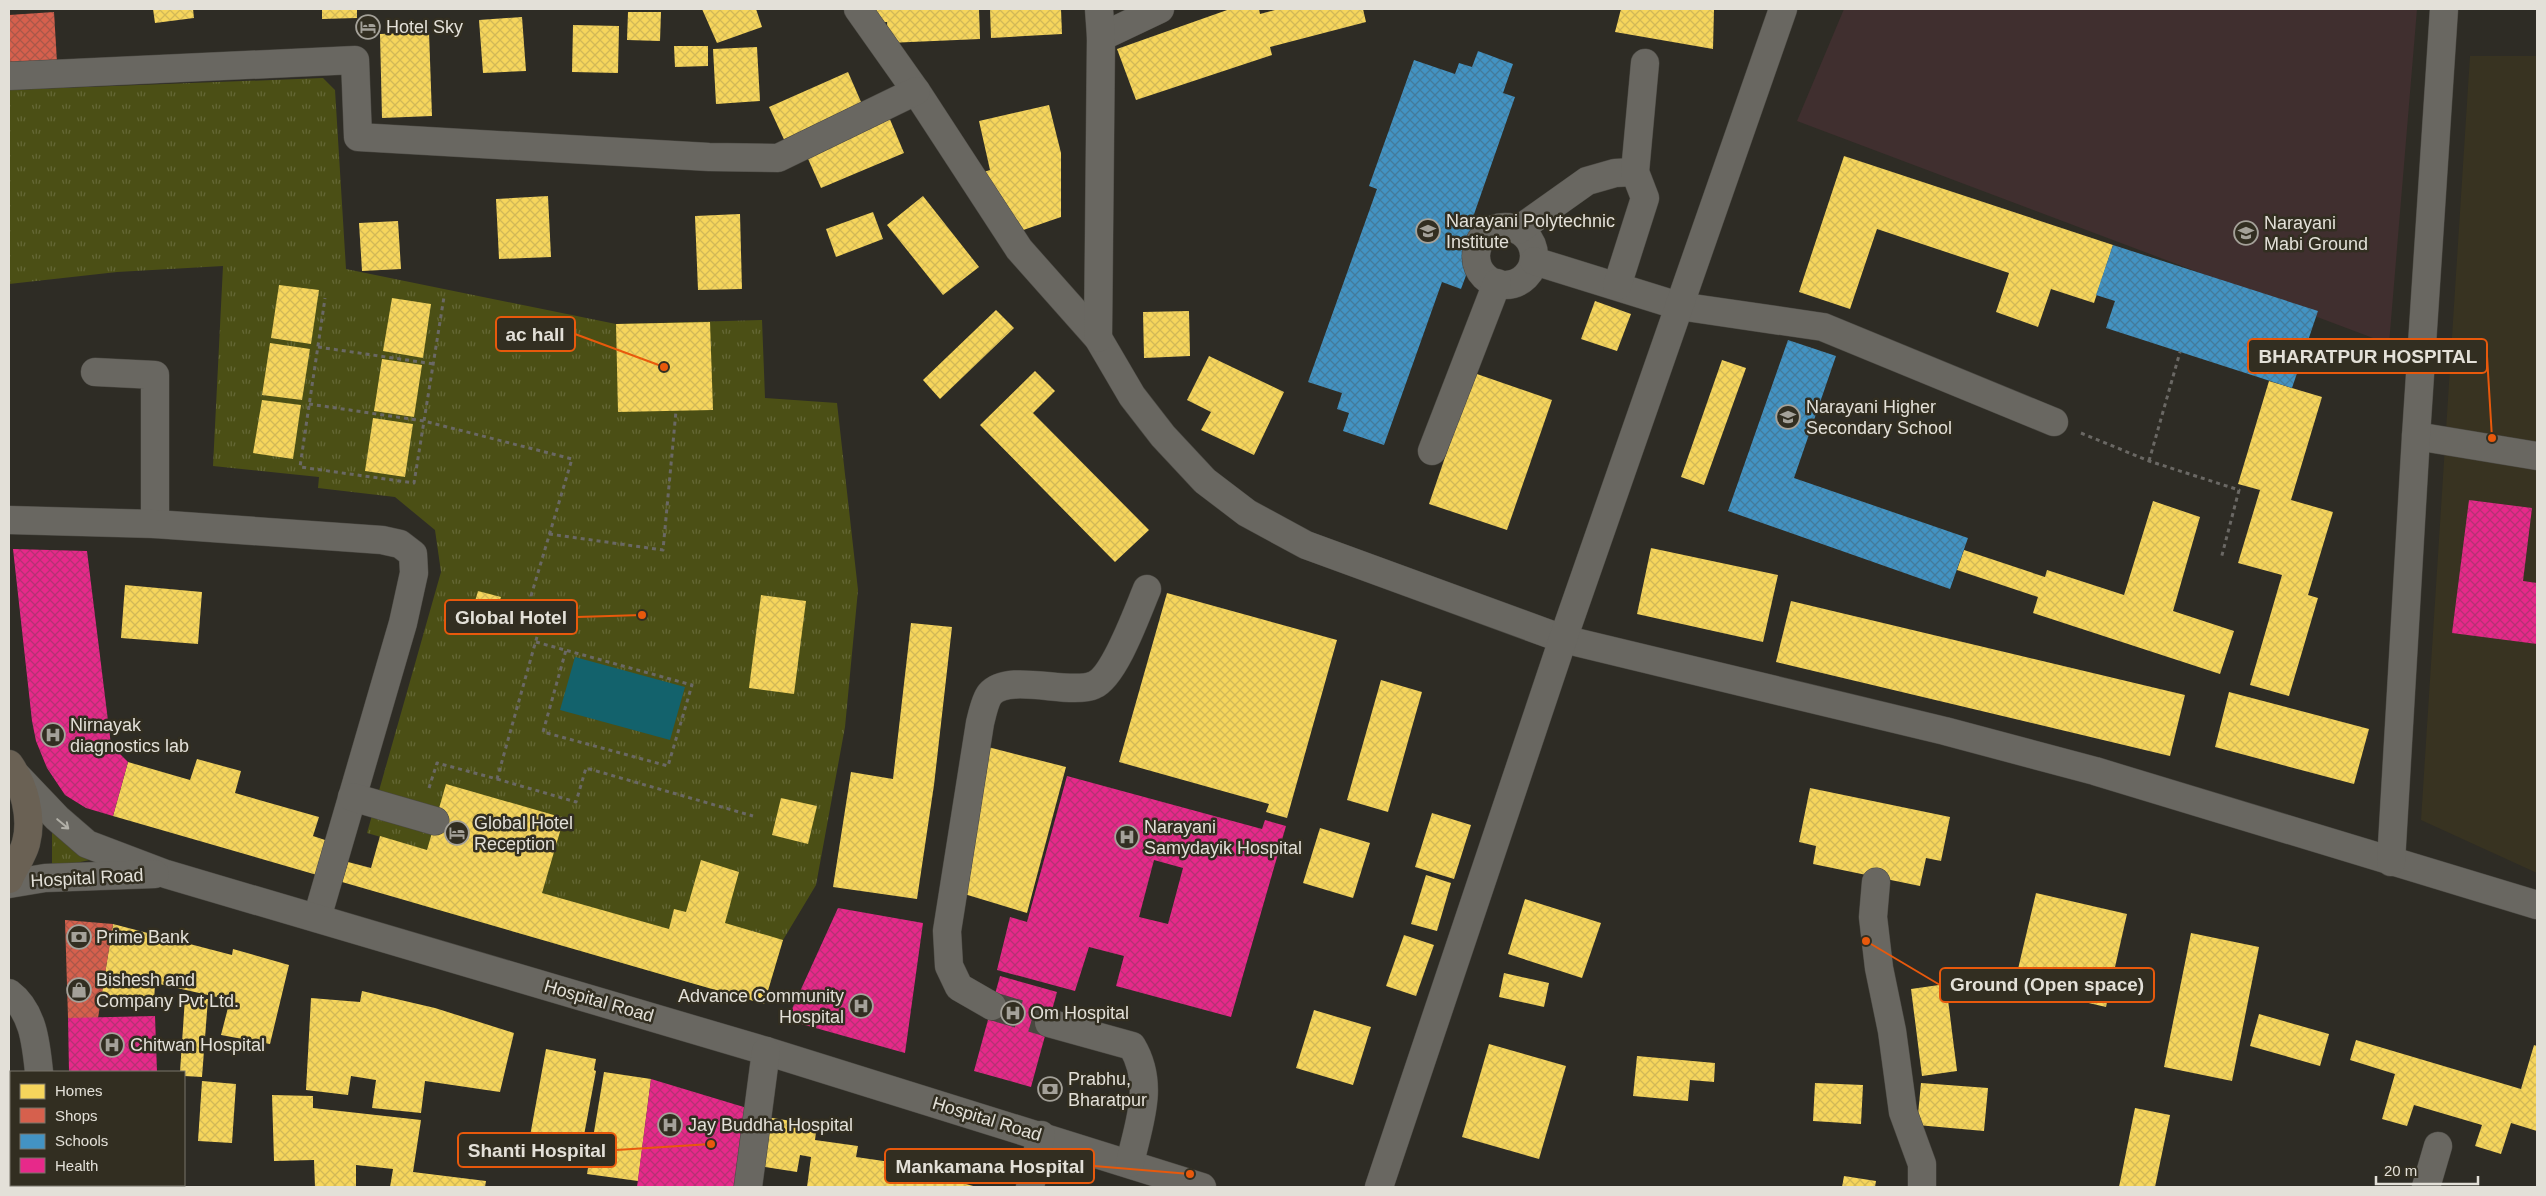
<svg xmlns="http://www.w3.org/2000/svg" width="2546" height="1196" font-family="Arial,sans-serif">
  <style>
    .built { fill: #383321 }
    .education { fill: #402f2f }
    .grass { fill: url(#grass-tufts) }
    .water { fill: #13626c }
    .homes { fill: url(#homes-cross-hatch) }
    .shops { fill: url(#shops-cross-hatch) }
    .schools { fill: url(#schools-cross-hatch) }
    .health { fill: url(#health-cross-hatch); fill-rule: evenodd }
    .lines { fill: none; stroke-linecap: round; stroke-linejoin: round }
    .minor-tunnel { stroke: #494740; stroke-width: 28; stroke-dasharray: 28 14; stroke-linecap: butt }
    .minor-casing { stroke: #4b4943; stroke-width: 29 }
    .highway-casing { stroke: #4b4943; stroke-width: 29 }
    .path { stroke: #6a6864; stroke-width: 3; stroke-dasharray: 4 4; stroke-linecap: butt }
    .minor { stroke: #696761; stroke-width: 28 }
    .highway { stroke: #6a6154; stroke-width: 28 }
    .oneway { stroke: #b2b0a8 }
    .labels { text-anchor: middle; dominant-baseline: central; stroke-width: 5; stroke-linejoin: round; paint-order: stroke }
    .poi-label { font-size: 18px; fill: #e3e0d8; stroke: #322e21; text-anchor: start }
    .street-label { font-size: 18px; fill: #e3e0d8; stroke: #322e21 }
    .leader { fill: none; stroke: #e8590c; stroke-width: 2 }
    .callout-dot { fill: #e8590c; stroke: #322e21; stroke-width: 2 }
    .callout { fill: #322e21; stroke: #e8590c; stroke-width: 2 }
    .callout-label { font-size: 19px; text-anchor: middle; font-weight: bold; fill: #e3e0d8 }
  </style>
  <defs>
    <pattern id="grass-tufts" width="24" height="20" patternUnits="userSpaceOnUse" patternTransform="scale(1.25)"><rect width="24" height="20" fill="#4b4f15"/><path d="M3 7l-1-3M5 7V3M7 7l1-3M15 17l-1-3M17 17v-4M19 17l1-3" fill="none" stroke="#656836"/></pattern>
    <pattern id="homes-cross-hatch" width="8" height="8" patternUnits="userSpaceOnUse" patternTransform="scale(1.25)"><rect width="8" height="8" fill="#f6d55c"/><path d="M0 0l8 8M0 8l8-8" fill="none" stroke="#d2b857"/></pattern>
    <pattern id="shops-cross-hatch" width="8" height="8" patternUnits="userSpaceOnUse" patternTransform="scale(1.25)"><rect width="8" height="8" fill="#d6604d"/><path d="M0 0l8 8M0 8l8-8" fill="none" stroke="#aa5749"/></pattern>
    <pattern id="schools-cross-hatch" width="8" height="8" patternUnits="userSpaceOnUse" patternTransform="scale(1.25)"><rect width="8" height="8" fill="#4393c3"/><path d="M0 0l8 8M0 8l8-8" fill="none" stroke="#437b9c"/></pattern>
    <pattern id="health-cross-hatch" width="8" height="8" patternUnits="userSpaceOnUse" patternTransform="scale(1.25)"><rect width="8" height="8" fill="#e7298a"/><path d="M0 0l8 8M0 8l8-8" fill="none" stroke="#b63174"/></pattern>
  </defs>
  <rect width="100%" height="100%" fill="#2e2c25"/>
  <polygon class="built" points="2470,56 2537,56 2537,873 2421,820"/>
  <polygon class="education" points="1844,9 2417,9 2389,344 1797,121"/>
  <g class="grass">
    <polygon points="323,78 335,90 346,269 616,324 762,320 765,398 837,403 858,590 845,727 816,885 783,940 764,1004 411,902 426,850 367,833 441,572 435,530 395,497 318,488 319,477 213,466 223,266 117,272 9,284 9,90"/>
    <polygon points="52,829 99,858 52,868"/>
  </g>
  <polygon class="water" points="575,657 685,687 670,740 560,710"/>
  <g class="homes">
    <polygon points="153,9 193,9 194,18 155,23"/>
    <polygon points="322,9 357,9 357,18 322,19"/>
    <polygon points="702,9 756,9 762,27 717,43"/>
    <polygon points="871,9 979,9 980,39 888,43 887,22 871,23"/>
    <polygon points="990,9 1061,9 1062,34 991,38"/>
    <polygon points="1230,9 1259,9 1260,14 1279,9 1363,9 1366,22 1270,47 1272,55 1136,100 1117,49"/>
    <polygon points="1621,9 1714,9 1713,49 1615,32"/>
    <polygon points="628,12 661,12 660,41 627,40"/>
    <polygon points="522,17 526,71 483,73 479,20"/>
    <polygon points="573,25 619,26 618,73 572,72"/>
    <polygon points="429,32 432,116 382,118 380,34"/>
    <polygon points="674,46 708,46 708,66 675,67"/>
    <polygon points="757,47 760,101 716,104 713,49"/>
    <polygon points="848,72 865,111 787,146 769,107"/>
    <polygon points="1049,105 1061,153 1061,217 1012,234 981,173 990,170 979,121"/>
    <polygon points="889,117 904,153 821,188 805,152"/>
    <polygon points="1844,156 2113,245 2094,303 2051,289 2038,327 1996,312 2009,273 1877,229 1850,309 1799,292"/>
    <polygon points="548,196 551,257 499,259 496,199"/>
    <polygon points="923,196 979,267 943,295 887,225"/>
    <polygon points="873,212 883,239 836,257 826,229"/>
    <polygon points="740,214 742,289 698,290 695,216"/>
    <polygon points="398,221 401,269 362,271 359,223"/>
    <polygon points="279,285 319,290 311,344 271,338"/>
    <polygon points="392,298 431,304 423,358 383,351"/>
    <polygon points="1595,301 1631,314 1617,351 1581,339"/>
    <polygon points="996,310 1014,328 940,399 923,380"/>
    <polygon points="1189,311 1190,356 1144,358 1143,312"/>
    <polygon points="710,322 713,410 618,412 616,324"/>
    <polygon points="270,343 310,349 302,400 262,395"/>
    <polygon points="1209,356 1284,392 1254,455 1201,430 1211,412 1187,400"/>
    <polygon points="382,359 422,365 414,417 374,411"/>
    <polygon points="1722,360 1746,368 1704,485 1681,477"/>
    <polygon points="1035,371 1055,391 1033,413 1149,530 1115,562 980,425"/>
    <polygon points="1474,373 1552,400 1507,530 1429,504"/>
    <polygon points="2269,381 2322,397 2291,500 2333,512 2308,595 2318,598 2289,696 2250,685 2282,575 2238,563 2260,490 2238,484"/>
    <polygon points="262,400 301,405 293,459 253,453"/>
    <polygon points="373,418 413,424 405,477 365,471"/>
    <polygon points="2153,501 2200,517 2173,611 2234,631 2220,674 2033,613 2038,597 1957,570 1964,550 2045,577 2047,570 2124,595"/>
    <polygon points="1651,548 1778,575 1763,642 1637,614"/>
    <polygon points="125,585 202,592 198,644 121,638"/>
    <polygon points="478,591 501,597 494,621 471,615"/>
    <polygon points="1167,593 1337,640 1287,818 1266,812 1269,804 1119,762"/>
    <polygon points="761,595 806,601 794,694 749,688"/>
    <polygon points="1791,601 2185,695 2170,756 1776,662"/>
    <polygon points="911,623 952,627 934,785 917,899 833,887 851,772 893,779"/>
    <polygon points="1381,680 1422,692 1388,812 1347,800"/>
    <polygon points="2229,692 2369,729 2354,784 2215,747"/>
    <polygon points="988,747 1066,767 1027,913 961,893"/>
    <polygon points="197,759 241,771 235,793 319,817 313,836 328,841 317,875 113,816 128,762 190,780"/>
    <polygon points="446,784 564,818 542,893 669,929 674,909 686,912 701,860 739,872 725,923 783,940 764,1004 342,882 348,862 371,868 380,836 427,850"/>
    <polygon points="1810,788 1950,817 1941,861 1926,858 1920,886 1813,864 1816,846 1799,842"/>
    <polygon points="781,798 817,806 808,844 772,835"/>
    <polygon points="1432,813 1471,825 1454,879 1415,867"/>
    <polygon points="1320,828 1370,843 1353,898 1303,883"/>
    <polygon points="1426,875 1451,883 1437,931 1411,924"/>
    <polygon points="2036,893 2127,914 2106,1007 2014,986"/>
    <polygon points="1525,899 1601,923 1582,978 1508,954"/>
    <polygon points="113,924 232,955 233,949 289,965 270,1044 221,1035 230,1000 155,983 154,1002 101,998"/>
    <polygon points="2191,933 2259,947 2232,1081 2164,1067"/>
    <polygon points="1404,935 1434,945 1416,996 1386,986"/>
    <polygon points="1504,973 1549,983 1544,1007 1499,997"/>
    <polygon points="1946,984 1957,1071 1922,1076 1911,989"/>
    <polygon points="362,991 435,1008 514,1033 500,1092 425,1081 421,1113 372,1108 376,1080 351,1076 348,1095 306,1090 311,998 360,1002"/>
    <polygon points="185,998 208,999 202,1077 184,1076 184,1072 180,1072"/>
    <polygon points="1314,1010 1371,1027 1353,1085 1296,1068"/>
    <polygon points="2259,1014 2329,1034 2320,1066 2250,1046"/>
    <polygon points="2356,1040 2521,1089 2534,1045 2537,1046 2537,1131 2511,1123 2501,1154 2475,1146 2482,1125 2414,1105 2407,1126 2382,1119 2395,1074 2350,1060"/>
    <polygon points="1489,1044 1566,1066 1539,1159 1462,1137"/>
    <polygon points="546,1049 596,1059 594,1070 596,1071 582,1146 530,1136"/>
    <polygon points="1637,1056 1715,1063 1714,1082 1690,1080 1688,1101 1633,1096"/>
    <polygon points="604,1072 651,1079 638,1181 587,1174"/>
    <polygon points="202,1081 236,1084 232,1143 198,1141"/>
    <polygon points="1815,1083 1863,1085 1861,1124 1813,1121"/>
    <polygon points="1921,1083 1988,1088 1984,1131 1917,1125"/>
    <polygon points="272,1095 313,1096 313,1108 421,1120 413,1172 486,1181 485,1187 390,1187 393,1169 356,1165 356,1187 315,1187 314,1160 274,1161"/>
    <polygon points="2135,1108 2170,1115 2155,1187 2119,1187"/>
    <polygon points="766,1117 817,1125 815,1140 858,1146 856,1157 925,1167 924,1173 977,1187 807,1187 811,1157 800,1155 797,1172 759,1166"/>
    <polygon points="1844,1176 1876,1181 1875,1187 1842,1187"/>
    <rect x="80" y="1185" width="61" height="2"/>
  </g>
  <g class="shops">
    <polygon points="54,12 57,62 9,65 9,15"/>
    <polygon points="65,920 113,924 98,1018 68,1018"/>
  </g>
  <g class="schools">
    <polygon points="1478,51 1513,64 1503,93 1515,97 1472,220 1485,224 1461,289 1442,282 1384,445 1343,431 1349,413 1337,409 1342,393 1308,382 1377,189 1369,186 1414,60 1455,74 1459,63 1472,67"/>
    <polygon points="2113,245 2318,311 2292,388 2106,328 2115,301 2096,295"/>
    <polygon points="1788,340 1836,356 1794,478 1968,538 1950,589 1728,511"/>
  </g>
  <g class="health">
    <polygon points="2469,500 2532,508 2523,581 2537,583 2537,644 2452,633"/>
    <polygon points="13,549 87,551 111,745 128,762 113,816 86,808 65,795 47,768 36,741 32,721"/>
    <path d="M1067,776L1262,829L1265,820L1286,826L1231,1017L1116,986L1124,956L1089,947L1075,991L997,970L1010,917L1027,922ZM1154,860L1183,868L1168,924L1139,917Z"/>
    <polygon points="838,908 923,923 905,1053 787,1020"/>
    <polygon points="1000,976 1057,992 1031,1087 974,1071"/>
    <polygon points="155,1016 157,1072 69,1072 68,1018"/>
    <polygon points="651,1079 747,1108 736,1187 637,1187"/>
  </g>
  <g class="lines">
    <polyline class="minor-tunnel" points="992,1006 1049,1023"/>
    <g class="minor-casing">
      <g id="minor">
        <polyline points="858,9 916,91 1019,249 1098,338 1132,396 1163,436 1205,481 1247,513 1306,545 1563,639 1945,731 2095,771 2537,905"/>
        <polyline points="1101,37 1160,9"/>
        <polyline points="9,76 355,60 358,137 709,157 778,158 916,91"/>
        <circle cx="1505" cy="256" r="29"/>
        <polyline points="1518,230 1587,181 1615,173 1635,172"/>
        <polyline points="1534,261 1679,306 1823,327 2054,422"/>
        <polyline points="1617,286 1645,198 1635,172 1645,63"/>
        <polyline points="1098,338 1101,37 1099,9"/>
        <polyline points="95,372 155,375 155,524"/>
        <polyline points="2416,436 2537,456"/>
        <polyline points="1432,451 1497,283"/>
        <polyline points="9,520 155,524 382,540 400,544 413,554 414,573 403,623 317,918"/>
        <polyline points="17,776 57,818 87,844 166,874 766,1051 1202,1187"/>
        <polyline points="352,797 435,821"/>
        <polyline points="2391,862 2416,436 2444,9"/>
        <polyline points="1876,882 1873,917 1879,968 1892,1031 1903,1112 1922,1164 1922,1187"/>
        <polyline points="9,884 45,878 155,874"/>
        <path d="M9,993C33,1011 36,1043 39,1072"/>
        <path d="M992,1006L959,987L949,966L947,931L980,723C982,715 985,700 990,694C1009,672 1070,696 1094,685C1115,676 1138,610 1147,589"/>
        <path d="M1049,1023L1132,1046C1155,1085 1139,1122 1130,1163"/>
        <polyline points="50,1185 50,1187"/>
        <polyline points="748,1187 766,1051"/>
        <polyline points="1030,1187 1041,1135"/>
        <polyline points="1379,1187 1563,639 1783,9"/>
        <polyline points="2426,1187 2438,1146"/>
      </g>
    </g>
    <g class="highway-casing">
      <g id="highway">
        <path d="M9,764C24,785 33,817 26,843C23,855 14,867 9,879"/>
        <polyline points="9,1169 11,1187"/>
      </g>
    </g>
    <g class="path">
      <polyline points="318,347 434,364"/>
      <path d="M309,404L424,421L414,483L300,467C308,411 317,354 325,298"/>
      <polyline points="2081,433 2149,461 2239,490 2221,559"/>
      <polyline points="2149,461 2180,352"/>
      <polyline points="549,534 663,550 676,411"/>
      <polyline points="536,642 692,685 668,766 543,732 566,650"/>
      <polyline points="497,779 576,802 586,768 753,816"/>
      <polyline points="429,788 437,763 497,779 542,619 531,596 572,459 424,421 444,297"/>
    </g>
    <use href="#minor" class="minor"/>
    <use href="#highway" class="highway"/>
  </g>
  <defs><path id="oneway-shaft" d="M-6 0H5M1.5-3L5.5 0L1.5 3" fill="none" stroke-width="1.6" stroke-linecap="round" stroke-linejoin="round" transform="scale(1.25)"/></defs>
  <use class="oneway" href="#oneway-shaft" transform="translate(63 824) rotate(40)"/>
  <defs>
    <g id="hotel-ring" transform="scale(1.25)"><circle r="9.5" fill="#322e21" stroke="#a4a199" stroke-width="1.5"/><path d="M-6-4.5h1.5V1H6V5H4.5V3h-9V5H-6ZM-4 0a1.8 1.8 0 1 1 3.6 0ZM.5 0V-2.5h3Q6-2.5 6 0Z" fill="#a4a199"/></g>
    <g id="school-ring" transform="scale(1.25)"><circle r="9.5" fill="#322e21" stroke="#a4a199" stroke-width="1.5"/><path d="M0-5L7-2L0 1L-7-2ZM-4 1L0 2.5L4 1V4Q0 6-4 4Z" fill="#a4a199"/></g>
    <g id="hospital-ring" transform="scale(1.25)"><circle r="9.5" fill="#322e21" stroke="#a4a199" stroke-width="1.5"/><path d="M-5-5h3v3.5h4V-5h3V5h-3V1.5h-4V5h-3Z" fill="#a4a199"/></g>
    <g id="bank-ring" transform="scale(1.25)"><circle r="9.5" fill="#322e21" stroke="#a4a199" stroke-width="1.5"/><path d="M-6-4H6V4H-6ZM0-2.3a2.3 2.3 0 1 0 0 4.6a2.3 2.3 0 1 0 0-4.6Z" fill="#a4a199"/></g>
    <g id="shop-ring" transform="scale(1.25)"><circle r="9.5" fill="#322e21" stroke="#a4a199" stroke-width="1.5"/><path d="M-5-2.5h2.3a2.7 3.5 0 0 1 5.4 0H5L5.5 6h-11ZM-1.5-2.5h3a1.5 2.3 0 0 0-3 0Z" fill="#a4a199"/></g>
  </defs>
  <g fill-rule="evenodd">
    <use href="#hotel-ring" x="368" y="27"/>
    <use href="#school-ring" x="1428" y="231"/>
    <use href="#school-ring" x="2246" y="233"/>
    <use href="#school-ring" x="1788" y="417"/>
    <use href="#hospital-ring" x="53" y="735"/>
    <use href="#hotel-ring" x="457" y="833"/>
    <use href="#hospital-ring" x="1127" y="837"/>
    <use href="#bank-ring" x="79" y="937"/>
    <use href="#shop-ring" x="79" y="990"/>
    <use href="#hospital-ring" x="861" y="1006"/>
    <use href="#hospital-ring" x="1013" y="1013"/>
    <use href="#hospital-ring" x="112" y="1045"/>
    <use href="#bank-ring" x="1050" y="1089"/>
    <use href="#hospital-ring" x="670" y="1125"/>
  </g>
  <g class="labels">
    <g class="poi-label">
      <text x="386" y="27">Hotel Sky</text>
      <text x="1446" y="221">Narayani Polytechnic<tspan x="1446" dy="21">Institute</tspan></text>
      <text x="2264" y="223">Narayani<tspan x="2264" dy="21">Mabi Ground</tspan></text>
      <text x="1806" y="407">Narayani Higher<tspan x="1806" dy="21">Secondary School</tspan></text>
      <text x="70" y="725">Nirnayak<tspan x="70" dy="21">diagnostics lab</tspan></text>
      <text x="474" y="823">Global Hotel<tspan x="474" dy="21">Reception</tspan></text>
      <text x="1144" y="827">Narayani<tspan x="1144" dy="21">Samydayik Hospital</tspan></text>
      <text x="96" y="937">Prime Bank</text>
      <text x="96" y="980">Bishesh and<tspan x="96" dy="21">Company Pvt Ltd.</tspan></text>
      <text x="844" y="996" text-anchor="end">Advance Community<tspan x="844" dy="21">Hospital</tspan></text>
      <text x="1030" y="1013">Om Hospital</text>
      <text x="130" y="1045">Chitwan Hospital</text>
      <text x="1068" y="1079">Prabhu,<tspan x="1068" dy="21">Bharatpur</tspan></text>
      <text x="688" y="1125">Jay Buddha Hospital</text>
    </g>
    <g class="street-label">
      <text transform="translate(87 878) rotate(-3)">Hospital Road</text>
      <text transform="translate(599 1001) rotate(16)">Hospital Road</text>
      <text transform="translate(987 1119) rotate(17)">Hospital Road</text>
    </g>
  </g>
  <path class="leader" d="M664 367L575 334M2492 438L2487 356M642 615L577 617M1866 941L1940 985M711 1144L616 1150M1190 1174L1094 1166"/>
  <g class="callout-dot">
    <circle cx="664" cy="367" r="5"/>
    <circle cx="2492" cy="438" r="5"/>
    <circle cx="642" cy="615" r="5"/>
    <circle cx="1866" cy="941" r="5"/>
    <circle cx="711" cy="1144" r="5"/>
    <circle cx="1190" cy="1174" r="5"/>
  </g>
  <g class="callout">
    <rect x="496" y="317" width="79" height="34" rx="5"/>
    <rect x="2248" y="339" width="239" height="34" rx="5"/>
    <rect x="445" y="600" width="132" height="34" rx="5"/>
    <rect x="1940" y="968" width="214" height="34" rx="5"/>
    <rect x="458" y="1133" width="158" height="34" rx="5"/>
    <rect x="885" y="1149" width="209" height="34" rx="5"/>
  </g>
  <g class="callout-label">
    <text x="535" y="341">ac hall</text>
    <text x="2368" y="363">BHARATPUR HOSPITAL</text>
    <text x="511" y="624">Global Hotel</text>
    <text x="2047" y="991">Ground (Open space)</text>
    <text x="537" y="1157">Shanti Hospital</text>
    <text x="990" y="1173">Mankamana Hospital</text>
  </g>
  <rect width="2546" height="1196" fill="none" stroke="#e3e0d8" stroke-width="20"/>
  <rect x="10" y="1071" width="175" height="115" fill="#322e21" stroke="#79756a"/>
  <rect x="20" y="1084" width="25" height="15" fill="#f6d55c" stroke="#79756a"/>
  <text x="55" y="1096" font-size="15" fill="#e3e0d8">Homes</text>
  <rect x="20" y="1108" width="25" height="15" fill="#d6604d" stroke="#79756a"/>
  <text x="55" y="1121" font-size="15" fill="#e3e0d8">Shops</text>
  <rect x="20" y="1134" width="25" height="15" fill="#4393c3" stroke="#79756a"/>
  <text x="55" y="1146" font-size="15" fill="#e3e0d8">Schools</text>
  <rect x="20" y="1158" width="25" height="15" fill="#e7298a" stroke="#79756a"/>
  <text x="55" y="1171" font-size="15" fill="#e3e0d8">Health</text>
  <path d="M2376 1176v8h102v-8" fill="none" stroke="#e3e0d8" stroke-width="2.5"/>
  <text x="2384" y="1176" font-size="15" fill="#e3e0d8" stroke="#322e21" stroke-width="4" paint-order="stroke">20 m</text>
</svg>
